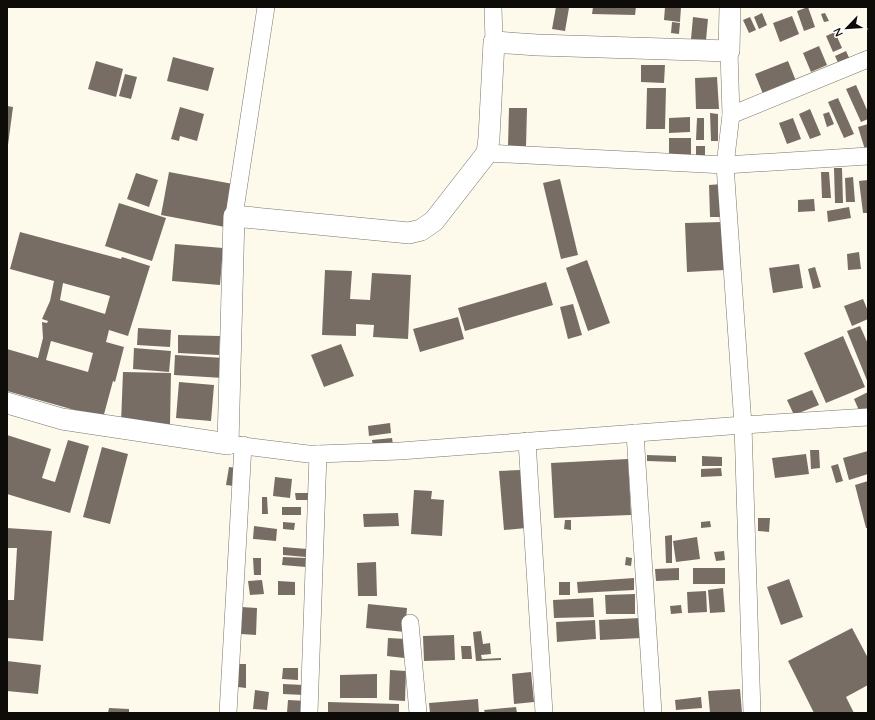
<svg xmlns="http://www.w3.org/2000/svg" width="875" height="720" font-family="Quicksand,sans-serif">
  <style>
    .building { fill: #776d65; fill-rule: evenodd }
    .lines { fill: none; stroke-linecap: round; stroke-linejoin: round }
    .minor-casing { stroke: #78756a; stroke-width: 18 }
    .major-casing { stroke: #78756a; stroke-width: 22 }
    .minor { stroke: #fff; stroke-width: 17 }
    .major { stroke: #fff; stroke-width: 21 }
  </style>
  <rect width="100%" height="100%" fill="#fdfaec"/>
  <g class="building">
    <polygon points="556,7 569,8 565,31 552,29"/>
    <polygon points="593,7 636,7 635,15 592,14"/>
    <polygon points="665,7 681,7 680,22 664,20"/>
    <polygon points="808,7 815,27 804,31 797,11"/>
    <polygon points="762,13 767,25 759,29 754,17"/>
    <polygon points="825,13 829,21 824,22 821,14"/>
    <polygon points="792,16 799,34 780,42 773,23"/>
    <polygon points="693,17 708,19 706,40 691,39"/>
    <polygon points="750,17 756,30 749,33 743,20"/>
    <polygon points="672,22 680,23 679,34 671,33"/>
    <polygon points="835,32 842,48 833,52 826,36"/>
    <polygon points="819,46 827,65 811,72 803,53"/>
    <polygon points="846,51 851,62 840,67 835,56"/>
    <polygon points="173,57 214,68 208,91 167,81"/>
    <polygon points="96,61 123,69 116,97 88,89"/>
    <polygon points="788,61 796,81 763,94 755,74"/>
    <polygon points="641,65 665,65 664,83 641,82"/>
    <polygon points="125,74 137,77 131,99 119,96"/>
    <polygon points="717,77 719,109 696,109 695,78"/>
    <polygon points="856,85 868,112 868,119 861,122 846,89"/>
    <polygon points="647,88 666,88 665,129 646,129"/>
    <polygon points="838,98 854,134 844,138 828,102"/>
    <polygon points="7,106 13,107 8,145 7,145"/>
    <polygon points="180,107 204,114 197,141 180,136 179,141 171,139"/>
    <polygon points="509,108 527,108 526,147 508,147"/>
    <polygon points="810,109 821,135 810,139 799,114"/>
    <polygon points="829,112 834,124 827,127 823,114"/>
    <polygon points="710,113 718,114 718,141 711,141"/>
    <polygon points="690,117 690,132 669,133 669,118"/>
    <polygon points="697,118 704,118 704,140 696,140"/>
    <polygon points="793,118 801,139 787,144 779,123"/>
    <polygon points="868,124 868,152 866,153 858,127"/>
    <polygon points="669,138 691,138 691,156 669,155"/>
    <rect x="696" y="146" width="9" height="12"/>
    <polygon points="834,168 842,168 843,203 835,203"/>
    <polygon points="169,172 233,184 225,227 161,215"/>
    <polygon points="821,172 829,172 831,198 822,198"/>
    <polygon points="136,173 158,180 149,207 127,199"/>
    <polygon points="853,177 855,202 846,202 845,178"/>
    <polygon points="560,179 578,255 561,259 543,183"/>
    <polygon points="868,180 868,213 863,213 859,181"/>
    <polygon points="722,184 723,217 710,217 709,185"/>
    <polygon points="814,199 815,211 798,212 798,200"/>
    <polygon points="119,203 166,218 152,261 105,246"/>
    <polygon points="849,207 851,218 828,222 827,211"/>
    <polygon points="722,222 725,270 687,272 685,223"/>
    <path d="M20,232L121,259L122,257L150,266L128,336L109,330L106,342L124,347L115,382L113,381L103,418L7,391V349L38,358L43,338L42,322L47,323L48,321L42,319L50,301L54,281L10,269ZM63,283L110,296L105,314L60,300ZM51,341L93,353L88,372L46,360Z"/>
    <polygon points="175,244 223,248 220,285 172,281"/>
    <polygon points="859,252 861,269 848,270 847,254"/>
    <polygon points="587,260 610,323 588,331 566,268"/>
    <polygon points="799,264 803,288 773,293 769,268"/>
    <polygon points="815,267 821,287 813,289 808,269"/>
    <polygon points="325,270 352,271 350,299 370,300 372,273 411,275 408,339 373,337 374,325 356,324 356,336 322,335"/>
    <polygon points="546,282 553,305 465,331 458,308"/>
    <polygon points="863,299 868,311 868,319 852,326 844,306"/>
    <polygon points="573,304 582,335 568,339 560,307"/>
    <polygon points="458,317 464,339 420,352 413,329"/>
    <polygon points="860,326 868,344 868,383 847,331"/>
    <polygon points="138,328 171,330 170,347 137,345"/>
    <polygon points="178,335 220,336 219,355 178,353"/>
    <polygon points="843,336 865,387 826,403 804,353"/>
    <polygon points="341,344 354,376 324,387 311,355"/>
    <polygon points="134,348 171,351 169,372 133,369"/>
    <polygon points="175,355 224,358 223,378 174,375"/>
    <polygon points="123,372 171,373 170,424 121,423"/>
    <polygon points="179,382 214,385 211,421 176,418"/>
    <polygon points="812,390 819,405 794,415 787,400"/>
    <polygon points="868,392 868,411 861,415 854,399"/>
    <polygon points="390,423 391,433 369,436 368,426"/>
    <polygon points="7,435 51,449 42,478 55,482 68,440 89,446 70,513 7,494"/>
    <polygon points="392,438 393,445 373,447 372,440"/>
    <polygon points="102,447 128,454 110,524 83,517"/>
    <polygon points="810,450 819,450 820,468 811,469"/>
    <polygon points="868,451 868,474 849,480 843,458"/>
    <polygon points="806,454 809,474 775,478 772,458"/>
    <polygon points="647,455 676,456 676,462 647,461"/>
    <polygon points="702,456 722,457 722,466 702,466"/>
    <polygon points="628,459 631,515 554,518 551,463"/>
    <polygon points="838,464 843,481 836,483 831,466"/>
    <polygon points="229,467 237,468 234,486 226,485"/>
    <polygon points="721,468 722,476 701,477 701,469"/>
    <polygon points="521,470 526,528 504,530 499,471"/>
    <polygon points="275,477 292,479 290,498 273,496"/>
    <polygon points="868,481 868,528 866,528 855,485"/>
    <polygon points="414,490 432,491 431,499 444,500 442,536 411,534"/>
    <polygon points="295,493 311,493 311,500 296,500"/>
    <polygon points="262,497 267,497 268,514 262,514"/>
    <rect x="282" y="507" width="19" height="8"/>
    <polygon points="398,513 399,526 364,527 363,514"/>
    <polygon points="758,518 770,518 769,532 758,531"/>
    <polygon points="565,520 571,520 571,530 564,529"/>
    <polygon points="710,521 711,527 701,528 701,522"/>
    <polygon points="283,522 295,523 294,530 283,529"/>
    <polygon points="254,526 277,529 276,541 253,539"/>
    <polygon points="7,528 52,531 43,641 7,638 7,600 14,600 17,548 7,548"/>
    <polygon points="672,535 672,563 666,563 665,536"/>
    <polygon points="697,537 700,559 676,562 673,541"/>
    <polygon points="283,547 307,549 306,557 283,555"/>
    <polygon points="724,551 725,560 716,561 714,552"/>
    <polygon points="283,557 306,558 306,567 282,565"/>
    <polygon points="626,557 632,558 631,566 625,565"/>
    <polygon points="253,558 261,558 261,575 254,575"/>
    <polygon points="376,562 377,596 358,596 357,563"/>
    <polygon points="679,568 679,580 656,581 655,569"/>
    <rect x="693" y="568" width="32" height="16"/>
    <polygon points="634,578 634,590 578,593 577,582"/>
    <polygon points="789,579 803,617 781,625 767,587"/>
    <polygon points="262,580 264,594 250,595 248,581"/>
    <polygon points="278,581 295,582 295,595 278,595"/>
    <rect x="559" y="582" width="11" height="13"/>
    <polygon points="723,588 725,612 710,613 708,590"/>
    <polygon points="706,591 707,612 688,613 687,592"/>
    <polygon points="635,594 635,614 606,614 605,595"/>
    <polygon points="593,598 594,617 554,618 553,600"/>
    <polygon points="368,604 407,608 405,632 366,628"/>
    <polygon points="681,605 682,613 671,614 670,606"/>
    <polygon points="242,607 257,608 256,635 241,634"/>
    <polygon points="640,618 641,638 600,640 599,620"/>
    <polygon points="595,620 596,639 557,642 556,622"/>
    <polygon points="852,628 868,658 868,685 846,697 854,713 814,713 788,661"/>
    <polygon points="481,631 483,644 490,643 491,654 481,655 482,659 501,658 501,660 476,661 473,632"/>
    <polygon points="454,635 455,660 424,661 423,636"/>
    <polygon points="388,638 406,639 404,658 387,656"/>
    <polygon points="461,646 471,646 472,659 462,659"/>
    <polygon points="7,661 41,665 38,694 7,691"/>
    <polygon points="239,664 246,664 246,688 238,687"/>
    <polygon points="283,668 298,668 298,680 282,679"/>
    <polygon points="390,670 406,671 405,701 389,700"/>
    <polygon points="531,672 534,702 514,704 512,674"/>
    <polygon points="377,674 377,698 340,698 340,675"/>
    <polygon points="283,684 304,685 304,695 283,694"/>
    <polygon points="740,689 742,713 710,713 708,691"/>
    <polygon points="255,690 269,692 267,710 253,709"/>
    <polygon points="701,697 702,708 676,710 675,700"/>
    <polygon points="478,699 479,713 430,713 429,703"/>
    <polygon points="288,700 307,701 306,713 287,713"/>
    <polygon points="328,702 399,704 399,713 328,713"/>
    <polygon points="516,707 517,713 485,713 484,710"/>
    <polygon points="109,708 129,709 129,713 108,713"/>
  </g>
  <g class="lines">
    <g class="minor-casing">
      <g id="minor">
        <polyline points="493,7 494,42"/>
        <polyline points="729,51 731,115 868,59"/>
        <polyline points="731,115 725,165 868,156"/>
        <polyline points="487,153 725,165 743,425 752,713"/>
        <polyline points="234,216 266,7"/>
        <polyline points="635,433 653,713"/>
        <polyline points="527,441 544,713"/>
        <polyline points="228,444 308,454 318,454 400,451 743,425 868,417"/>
        <polyline points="410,623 418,713"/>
        <polyline points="228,713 243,445"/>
        <polyline points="309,713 318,454"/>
      </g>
    </g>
    <g class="major-casing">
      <polyline id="major" points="7,403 62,419 228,444 234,216 409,233 421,230 434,221 487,153 489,138 494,42 537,45 729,51 730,7"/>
    </g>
    <use href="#minor" class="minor"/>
    <use href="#major" class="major"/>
  </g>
  <rect width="875" height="720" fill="none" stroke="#0d0c08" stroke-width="16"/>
  <g transform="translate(847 28) rotate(245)" stroke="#ffffff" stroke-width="3" paint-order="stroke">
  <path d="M0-3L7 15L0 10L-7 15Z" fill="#0d0c08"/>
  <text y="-6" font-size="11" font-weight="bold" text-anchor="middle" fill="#0d0c08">N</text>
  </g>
</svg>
